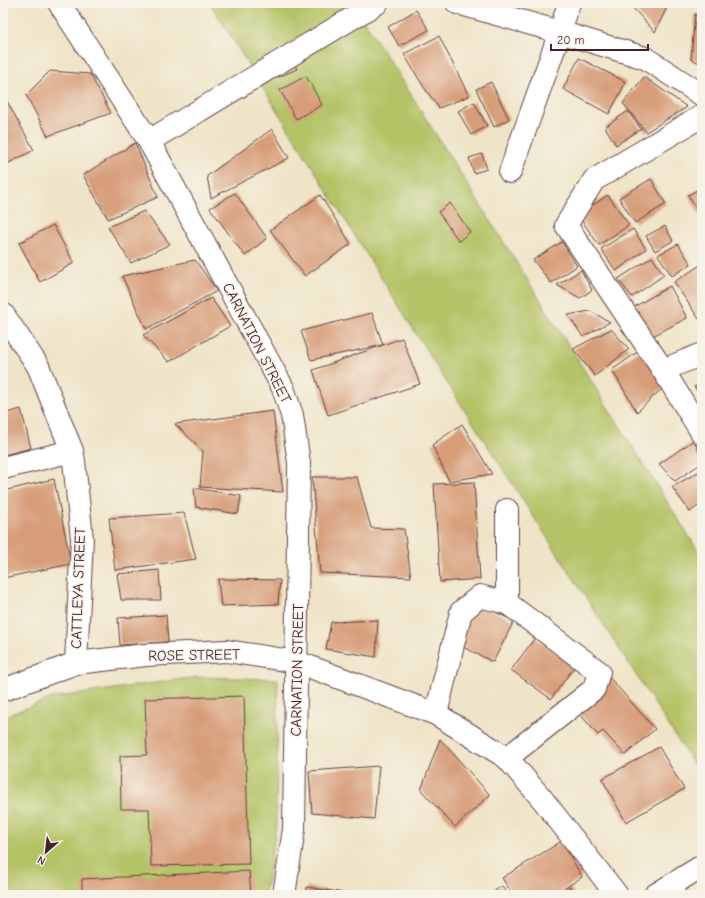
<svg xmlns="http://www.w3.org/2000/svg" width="705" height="898" font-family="'Comic Neue',sans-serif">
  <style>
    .green { fill: #b3c365; stroke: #7e7148 }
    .building { fill: #d79d78 }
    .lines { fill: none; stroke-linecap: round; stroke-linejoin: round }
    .minor-casing { stroke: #633d42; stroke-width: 24 }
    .minor { stroke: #fff; stroke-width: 22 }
    .labels { text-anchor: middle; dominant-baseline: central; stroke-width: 3; stroke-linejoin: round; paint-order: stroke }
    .street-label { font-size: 15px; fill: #4a1f2b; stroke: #f7f3e8 }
  </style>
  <rect width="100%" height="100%" fill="#f7f3e8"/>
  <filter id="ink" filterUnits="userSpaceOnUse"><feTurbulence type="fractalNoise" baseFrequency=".025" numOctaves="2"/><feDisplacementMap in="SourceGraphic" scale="8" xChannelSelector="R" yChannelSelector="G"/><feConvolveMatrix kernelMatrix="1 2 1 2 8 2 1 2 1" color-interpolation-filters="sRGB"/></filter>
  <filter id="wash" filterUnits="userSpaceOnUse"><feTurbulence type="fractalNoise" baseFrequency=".012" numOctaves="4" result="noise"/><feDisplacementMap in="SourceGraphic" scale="16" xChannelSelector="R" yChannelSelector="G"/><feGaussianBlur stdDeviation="0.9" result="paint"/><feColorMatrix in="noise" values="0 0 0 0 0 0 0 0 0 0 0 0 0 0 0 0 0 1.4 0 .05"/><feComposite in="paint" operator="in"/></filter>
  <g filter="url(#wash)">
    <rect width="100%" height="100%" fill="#efe4c7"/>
    <g class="green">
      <polygon points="210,3 353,3 702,557 702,777 440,372"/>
      <polygon points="196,677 278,679 276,828 265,895 3,895 3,717 52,698"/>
    </g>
    <g id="blocks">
      <g class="building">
        <polygon points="637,3 665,3 668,5 655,32 631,6"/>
        <polygon points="416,10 429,30 399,46 388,27"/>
        <polygon points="695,14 702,16 702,64 691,59"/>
        <polygon points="439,36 469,96 439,108 423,86 404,54"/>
        <polygon points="290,55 297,69 279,77 274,65"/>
        <polygon points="579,58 626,82 609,114 563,89"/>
        <polygon points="50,71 90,74 111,113 48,136 26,95"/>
        <polygon points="306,76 322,105 296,119 280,90"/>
        <polygon points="644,77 687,107 646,132 623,103"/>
        <polygon points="491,82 509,119 494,127 476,89"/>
        <polygon points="3,94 34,150 3,166"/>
        <polygon points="474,102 487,126 471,135 458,111"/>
        <polygon points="628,111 641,129 616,145 605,127"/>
        <polygon points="272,129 289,158 211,198 207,176"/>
        <polygon points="135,143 158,197 108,219 83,175"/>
        <polygon points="482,154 487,169 474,173 469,158"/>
        <polygon points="651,179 666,204 635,223 619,198"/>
        <polygon points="701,188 702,190 702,219 688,195"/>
        <polygon points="235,193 267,238 245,256 210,208"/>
        <polygon points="320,195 351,244 305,276 270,230"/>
        <polygon points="608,195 629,225 599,245 578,215"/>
        <polygon points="450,203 470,232 459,241 438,212"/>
        <polygon points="144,211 170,244 131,263 108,227"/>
        <polygon points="53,225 74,263 40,282 19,243"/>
        <polygon points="665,226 673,241 655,251 646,236"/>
        <polygon points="633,229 646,249 616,271 601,249"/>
        <polygon points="562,242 577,266 551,283 533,260"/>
        <polygon points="678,244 691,264 672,276 658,255"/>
        <polygon points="652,257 664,275 632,297 618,279"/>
        <polygon points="195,260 217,291 146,329 122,276"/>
        <polygon points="702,264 702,317 699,319 674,282"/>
        <polygon points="581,270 592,290 580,298 557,285"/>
        <polygon points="670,286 687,318 653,336 634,307"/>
        <polygon points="211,298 230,326 169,362 143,335"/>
        <polygon points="590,311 610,322 583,337 568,315"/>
        <polygon points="372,313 383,345 311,360 301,331"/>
        <polygon points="611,329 629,349 595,376 573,349"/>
        <polygon points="402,338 420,384 328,415 313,370"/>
        <polygon points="639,351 666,385 637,412 612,370"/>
        <polygon points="702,385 702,396 694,387"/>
        <polygon points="21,409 31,448 4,455 3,414"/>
        <polygon points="273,411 283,492 200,487 203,451 175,424"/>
        <polygon points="462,424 492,474 449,481 432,445"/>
        <polygon points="694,440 702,460 702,463 675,481 659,464"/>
        <polygon points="702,470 702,503 690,512 672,487"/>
        <polygon points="312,477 357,477 371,528 404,529 411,577 320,573"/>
        <polygon points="54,479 71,564 3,578 3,491"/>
        <polygon points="474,482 480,579 440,582 434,484"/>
        <polygon points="194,488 241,496 238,514 196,507"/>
        <polygon points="184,513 196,559 115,570 109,518"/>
        <polygon points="159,570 161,600 121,600 117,574"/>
        <polygon points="218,579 280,580 278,604 221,606"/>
        <polygon points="477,603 514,621 493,662 457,644"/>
        <polygon points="166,615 168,642 120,645 118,618"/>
        <polygon points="378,620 376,657 326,649 331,622"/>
        <polygon points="535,638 575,666 551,699 511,670"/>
        <polygon points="608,676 655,729 625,755 603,731 598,735 573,706"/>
        <polygon points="244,696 249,864 151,866 149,809 121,809 120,756 147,755 145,699"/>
        <polygon points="440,739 490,795 455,827 421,790"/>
        <polygon points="659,747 684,789 626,822 602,779"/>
        <polygon points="379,766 374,819 312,813 309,771"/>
        <polygon points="562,841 582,877 555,895 513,895 502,878"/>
        <polygon points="249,871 251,895 82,895 82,879"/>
        <polygon points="502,886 508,895 489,895"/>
        <polygon points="307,887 350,894 350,895 306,895"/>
        <polygon points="570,887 575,895 557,895"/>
      </g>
    </g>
  </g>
  <g filter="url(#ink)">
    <use href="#blocks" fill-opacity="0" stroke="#633d42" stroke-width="1"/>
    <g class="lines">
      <g class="minor-casing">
        <g id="minor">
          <polyline points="59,3 149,141 283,388 292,415 299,463 294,829 284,895"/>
          <polyline points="457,3 560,32 645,58 702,95"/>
          <polyline points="702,116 594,180 566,225 663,370 702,433"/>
          <polyline points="149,141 377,3"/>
          <polyline points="510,172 560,32 569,3"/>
          <polyline points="3,314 38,366 72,451 74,461 82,539 76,663"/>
          <polyline points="663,370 702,354"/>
          <polyline points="3,468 72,451"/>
          <polyline points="507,510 507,603"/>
          <polyline points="3,690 76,663 146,655 227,651 297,662 436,714 507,758 543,800 617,895"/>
          <polyline points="436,714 461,612 480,596 507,603 599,672 594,689 507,758"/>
          <polyline points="655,895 702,866"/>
        </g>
      </g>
      <use href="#minor" class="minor"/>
    </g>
  </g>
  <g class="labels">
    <g class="street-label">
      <text transform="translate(257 343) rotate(63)">CARNATION STREET</text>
      <text transform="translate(78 588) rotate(-88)">CATTLEYA STREET</text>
      <text transform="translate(194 655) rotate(-1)">ROSE STREET</text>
      <text transform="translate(297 670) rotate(-89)">CARNATION STREET</text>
    </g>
  </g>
  <rect width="705" height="898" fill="none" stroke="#f7f3e8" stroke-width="16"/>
  <g transform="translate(46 852) rotate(208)" stroke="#f7f3e8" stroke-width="3" paint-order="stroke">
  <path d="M0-3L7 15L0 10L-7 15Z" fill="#4a1f2b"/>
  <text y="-6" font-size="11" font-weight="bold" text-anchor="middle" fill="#4a1f2b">N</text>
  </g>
  <path d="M551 44v6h97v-6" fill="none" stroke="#4a1f2b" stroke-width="2"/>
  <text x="557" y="44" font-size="12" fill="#4a1f2b" stroke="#f7f3e8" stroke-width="3" paint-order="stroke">20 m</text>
</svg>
